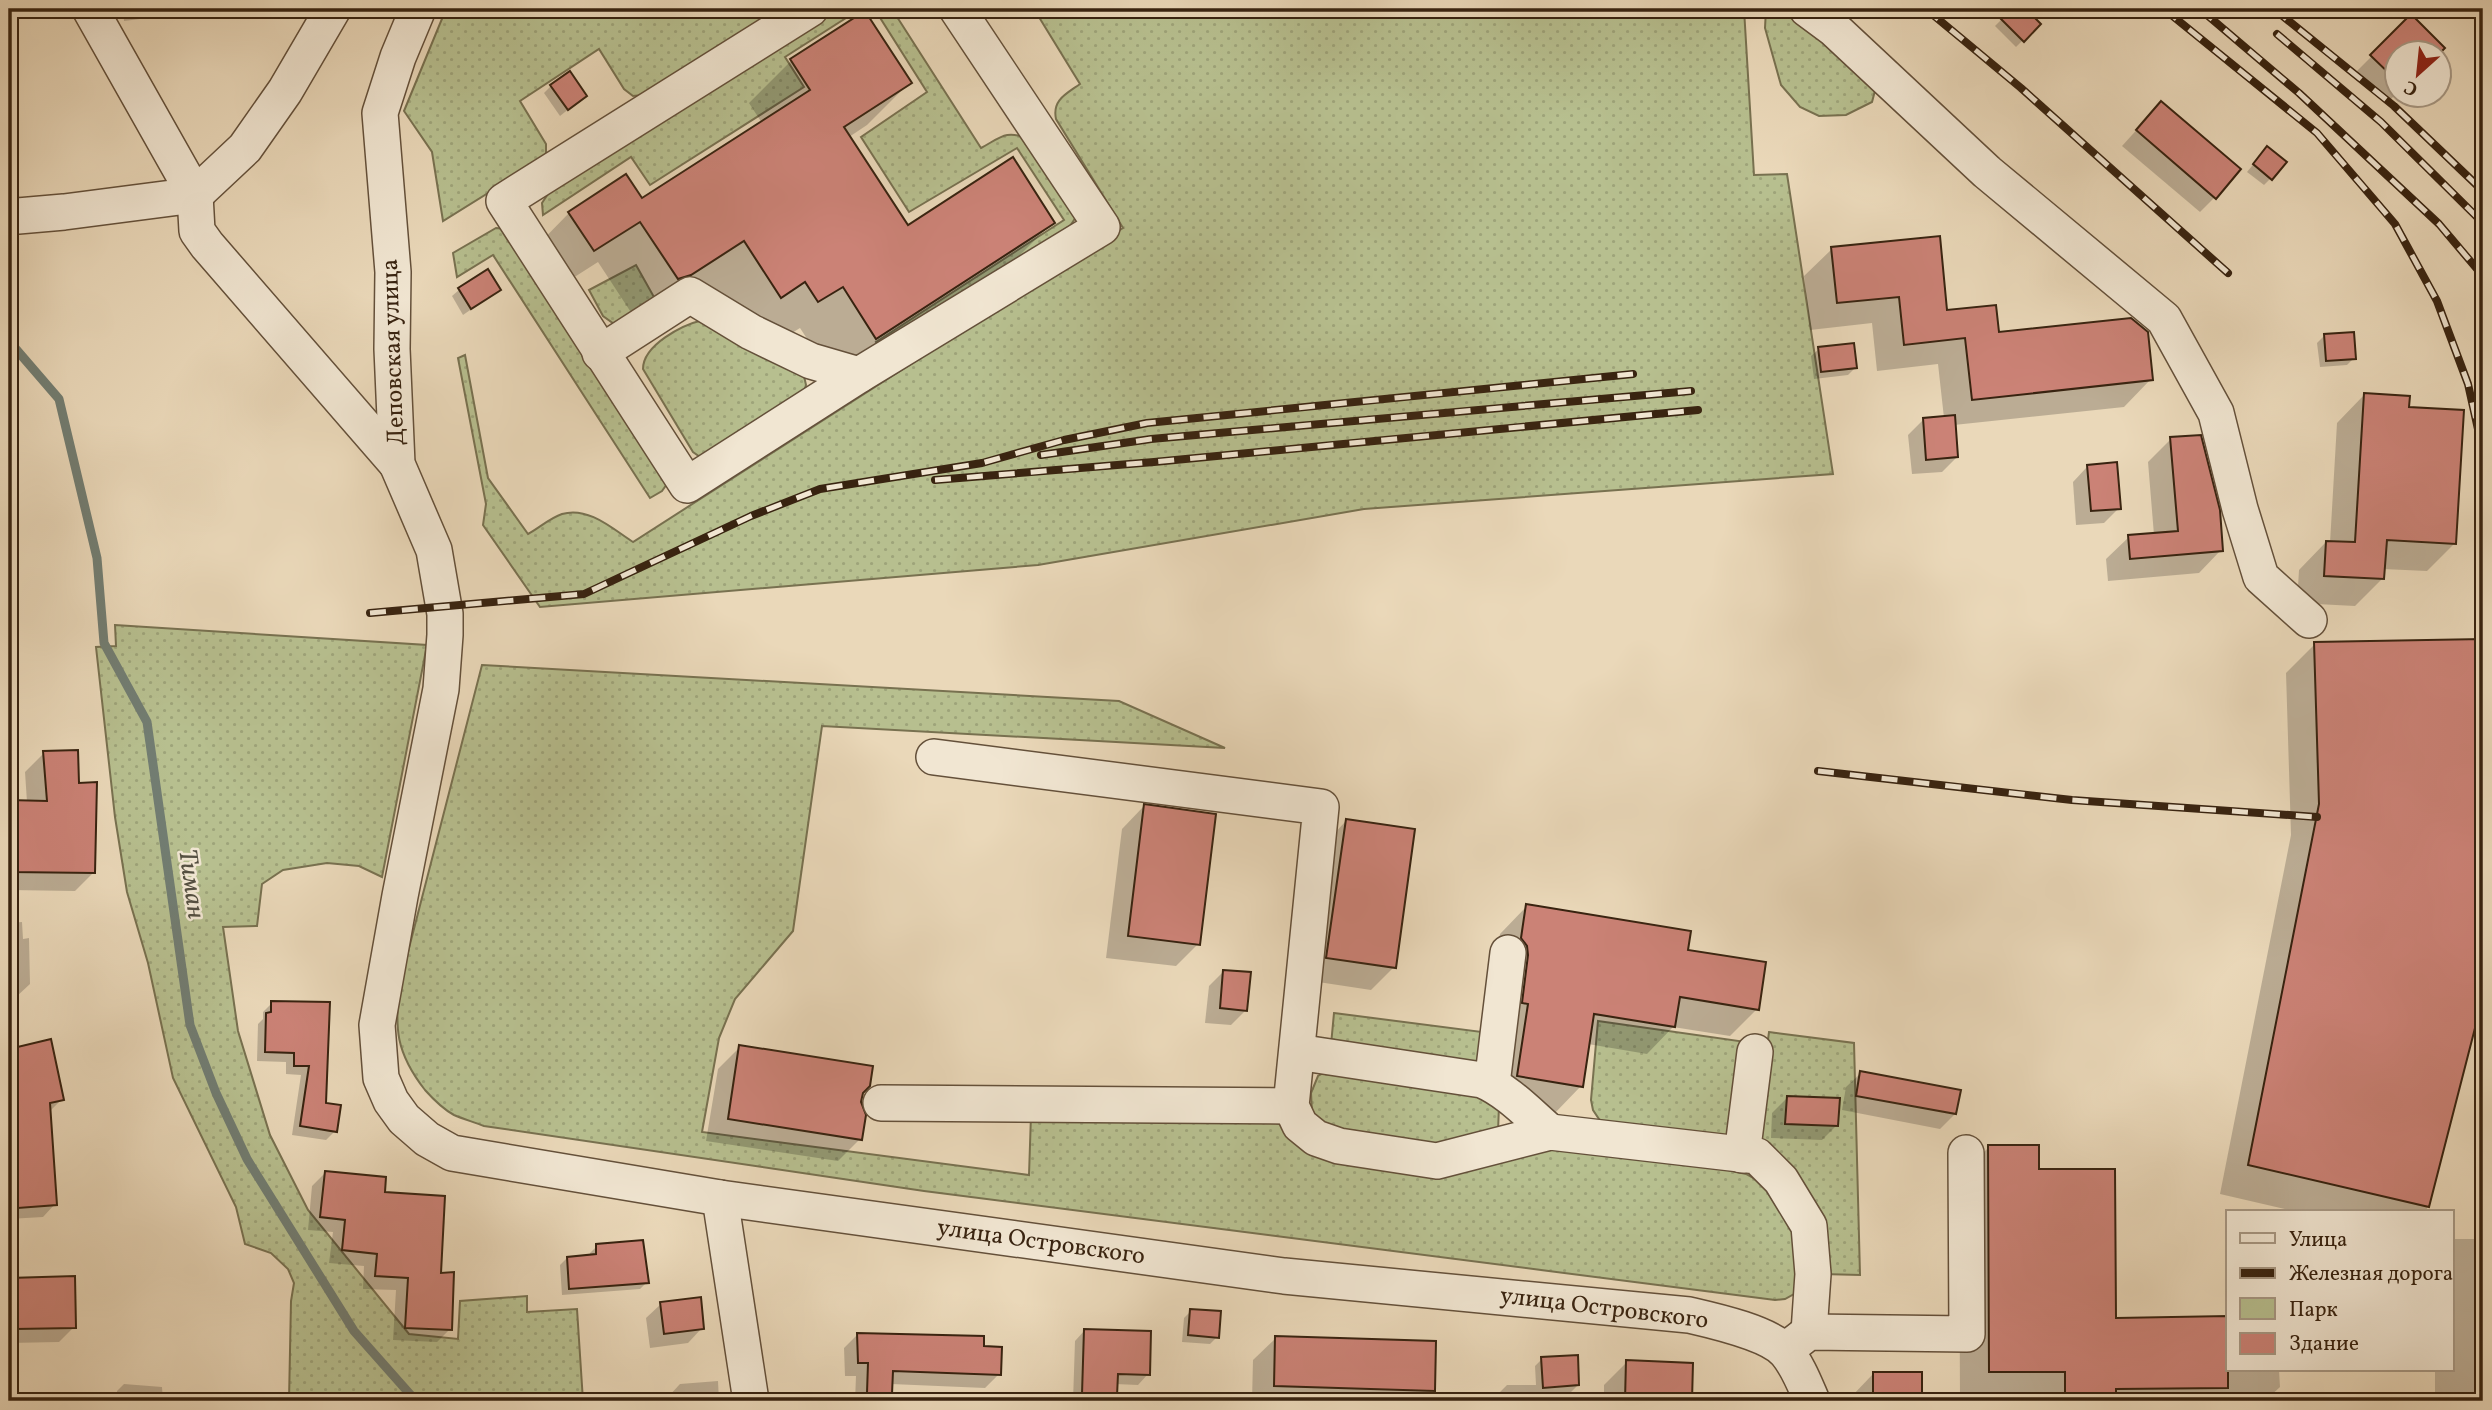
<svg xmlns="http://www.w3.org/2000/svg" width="2492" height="1410" font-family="Vollkorn,serif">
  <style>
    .green { fill: url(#green-dots); stroke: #787150; stroke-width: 2 }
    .shadow { fill: #0003 }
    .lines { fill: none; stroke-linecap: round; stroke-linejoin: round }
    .stream { stroke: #727d72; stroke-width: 9 }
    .building { fill: #cb8276; stroke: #382310; stroke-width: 2 }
    .minor-casing { stroke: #64503a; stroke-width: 38 }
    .minor { stroke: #f1e6d2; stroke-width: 35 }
    .rail-casing { stroke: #382310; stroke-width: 8 }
    .rail { stroke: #f1e6d2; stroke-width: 5; stroke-dasharray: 16; stroke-linecap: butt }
    .labels { text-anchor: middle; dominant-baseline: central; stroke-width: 5; stroke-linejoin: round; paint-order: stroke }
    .street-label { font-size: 24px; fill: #382310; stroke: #f1e6d2 }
    .water-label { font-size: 26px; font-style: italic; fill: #555041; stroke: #f1e6d2 }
  </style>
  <defs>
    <pattern id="green-dots" width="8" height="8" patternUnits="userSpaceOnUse" patternTransform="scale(1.75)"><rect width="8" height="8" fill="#b7bf8f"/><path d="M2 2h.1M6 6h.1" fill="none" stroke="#9ea47a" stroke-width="1.8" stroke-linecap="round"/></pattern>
  </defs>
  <rect width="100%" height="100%" fill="#ead8b9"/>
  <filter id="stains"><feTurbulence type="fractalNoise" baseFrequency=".00286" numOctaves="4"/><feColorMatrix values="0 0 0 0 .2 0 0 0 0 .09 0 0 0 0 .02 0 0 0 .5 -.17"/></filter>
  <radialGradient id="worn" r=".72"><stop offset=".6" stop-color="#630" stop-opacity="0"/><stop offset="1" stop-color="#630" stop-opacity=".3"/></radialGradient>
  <g class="green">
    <polygon points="446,9 780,9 643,95 633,96 624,89 599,49 520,101 546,144 546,157 443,221 432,152 404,111"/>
    <polygon points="839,9 860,9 785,57 804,87 650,185 631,157 543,215 542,203 550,191"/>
    <path d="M872,9H891L899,20L981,148C1000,138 1006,129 1028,139L1076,217L1070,226L881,348L876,342L1064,220L1017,148L909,212L861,137L927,92L877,13Z"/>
    <path d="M1034,9H1744L1754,175L1787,174L1833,474L1364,509L1038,565L540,607L483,525L486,504L458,358L465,355L488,478L528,534C539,528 550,518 562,514C588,506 613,529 633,542L1123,228L1056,119C1052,100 1066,94 1080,84Z"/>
    <polygon points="1766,9 1798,9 1877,83 1872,102 1846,115 1819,116 1800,107 1781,85 1765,28"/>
    <polygon points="496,228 505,229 669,481 662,491 650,498 493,255 457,277 453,253"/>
    <polygon points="636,265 659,306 617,326 603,316 589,290"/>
    <path d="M703,320L804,376L806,385L803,395L703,459L693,452L643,369C643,345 682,325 703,320Z"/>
    <polygon points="115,625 427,645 382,877 359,866 327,863 283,870 262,884 257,926 223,927 238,1031 270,1135 308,1210 409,1334 458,1339 460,1301 527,1296 527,1312 577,1309 583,1401 289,1401 291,1301 294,1283 288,1269 271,1253 245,1244 236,1207 173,1078 148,963 127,892 115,817 96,647 116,646"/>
    <path d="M482,665L1119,701L1225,748L822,726L793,931L735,999L719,1038L702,1132L1029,1175L1031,1115L1282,1119L1293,1141L1309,1153L1545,1148L1728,1170L1746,1174L1762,1183L1798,1240L1799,1284L1794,1294L1785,1299L1775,1300L924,1191L484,1126C474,1122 463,1119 454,1115C443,1109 433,1099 425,1090C396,1053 394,1028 400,983Z"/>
    <polygon points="1334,1013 1490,1033 1484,1065 1331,1045"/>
    <polygon points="1598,1021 1746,1042 1729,1139 1601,1122 1593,1110 1591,1100"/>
    <polygon points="1769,1032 1854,1043 1860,1275 1822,1274 1771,1158 1756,1130"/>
    <polygon points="1334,1067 1466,1087 1499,1105 1498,1132 1435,1147 1341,1134 1322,1124 1312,1112 1311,1093 1318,1076"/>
  </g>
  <g class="shadow">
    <polygon points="123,9 171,9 164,16 124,21"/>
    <polygon points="2012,9 2023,9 2039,24 2016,47 1995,26"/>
    <polygon points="2411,17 2437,52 2398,52 2398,92 2388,102 2357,71"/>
    <polygon points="791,61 909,83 867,125 849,137 908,228 1053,222 1011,264 834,380 800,328 776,343 701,282 636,320 598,262 551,292 527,256 569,213 642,201 762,123 749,103"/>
    <polygon points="551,86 585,96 560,116 544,93"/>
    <polygon points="2161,103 2215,197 2200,212 2122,146"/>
    <polygon points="2261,155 2271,178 2264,185 2247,172"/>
    <polygon points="1832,249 1946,312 1998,334 2151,379 2124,407 1954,425 1957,457 1942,472 1912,474 1908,435 1923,420 1944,418 1938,364 1877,371 1872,323 1810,330 1804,276"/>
    <polygon points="488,272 499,290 463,315 452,296 459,290"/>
    <polygon points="2324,336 2354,358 2347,365 2320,367 2317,343"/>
    <polygon points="1819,349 1855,368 1848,375 1814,379 1811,356"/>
    <polygon points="2364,395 2407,408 2454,544 2427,571 2383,569 2383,578 2355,606 2297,603 2299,570 2326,542 2330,543 2337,423"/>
    <polygon points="2171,439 2221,550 2199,573 2108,581 2106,559 2129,537 2154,535 2148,462"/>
    <polygon points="2087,467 2119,508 2104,523 2076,525 2073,482"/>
    <polygon points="2483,641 2483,990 2426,1212 2298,1212 2220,1194 2291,835 2286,673 2315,644"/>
    <polygon points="44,753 77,784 94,872 75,891 9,890 9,802 27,802 25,772"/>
    <polygon points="1144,806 1198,944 1176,966 1106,958 1122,829"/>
    <polygon points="1346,821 1394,967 1371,990 1305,980 1324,844"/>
    <polygon points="1527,906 1686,951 1757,1009 1730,1036 1673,1027 1647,1054 1588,1044 1581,1086 1554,1114 1490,1103 1494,966 1500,934"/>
    <polygon points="22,922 23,939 29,938 30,984 16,997 9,997 9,923"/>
    <polygon points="1224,971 1246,1010 1231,1025 1205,1023 1209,986"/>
    <polygon points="272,1003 329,1004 325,1104 335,1131 326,1140 292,1135 301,1075 286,1074 286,1062 257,1061 258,1024 263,1019 263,1012"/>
    <polygon points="740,1047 862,1093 859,1102 860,1139 838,1161 706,1141 718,1069"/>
    <polygon points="20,1048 62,1099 50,1111 55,1204 43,1217 9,1219 9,1049"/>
    <polygon points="1861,1073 1955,1114 1940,1129 1842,1110 1846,1087"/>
    <polygon points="1787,1098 1837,1125 1822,1140 1771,1138 1772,1113"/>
    <polygon points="1989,1147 2037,1171 2114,1319 2228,1370 2279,1370 2280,1387 2265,1401 1960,1401 1959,1177"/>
    <polygon points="325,1173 383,1194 439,1274 450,1329 437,1342 393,1340 396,1290 363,1289 364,1266 329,1263 333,1232 308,1230 312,1186"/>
    <polygon points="2452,1239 2483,1239 2483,1401 2435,1401 2435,1370 2452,1370"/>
    <polygon points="597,1246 647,1282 640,1289 562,1295 560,1265 567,1258 590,1257 590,1253"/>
    <polygon points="73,1278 74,1327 59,1342 9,1343 9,1280"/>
    <polygon points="661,1304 702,1328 688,1343 650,1348 646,1318"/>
    <polygon points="1191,1311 1217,1337 1210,1344 1182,1342 1184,1318"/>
    <polygon points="1085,1330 1148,1374 1138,1385 1115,1384 1115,1401 1073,1401 1075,1341"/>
    <polygon points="858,1334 982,1348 999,1374 985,1388 891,1384 890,1393 882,1401 855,1401 856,1376 845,1376 844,1348"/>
    <polygon points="1276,1338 1433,1390 1422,1401 1252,1401 1253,1360"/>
    <polygon points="1542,1359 1578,1385 1571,1392 1534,1394 1534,1401 1500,1401 1500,1392 1507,1385 1536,1385 1535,1366"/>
    <polygon points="1627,1362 1691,1365 1690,1401 1604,1401 1604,1385"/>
    <polygon points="1873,1374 1920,1374 1921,1401 1851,1401 1851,1397"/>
    <polygon points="718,1381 719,1401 667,1401 667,1398 680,1384"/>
    <polygon points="124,1384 162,1387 163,1401 117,1401 117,1391"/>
  </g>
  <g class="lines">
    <polyline class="stream" points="9,341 59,399 97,558 104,643 147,722 190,1025 216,1093 247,1159 354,1331 416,1401"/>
  </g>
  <g class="building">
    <polygon points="1991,9 2026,9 2041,24 2024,42"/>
    <polygon points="865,11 912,83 844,127 908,225 1013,157 1055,223 876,339 843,287 818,302 805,282 781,298 744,241 691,275 678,279 640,222 594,251 568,212 626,174 642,198 810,90 790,59"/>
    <polygon points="2411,14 2445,48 2440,53 2398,52 2398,82 2370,55"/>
    <polygon points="570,71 587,96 568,110 550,85"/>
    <polygon points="2161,101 2241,169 2216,199 2136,130"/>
    <polygon points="2267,146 2287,162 2272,180 2253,164"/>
    <polygon points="1940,236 1947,310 1996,305 1999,332 2131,318 2148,332 2153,380 1972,400 1965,338 1904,345 1899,297 1837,303 1831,247"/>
    <polygon points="488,269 501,290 471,309 458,288"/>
    <polygon points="2354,332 2356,359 2326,361 2324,334"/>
    <polygon points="1854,343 1857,368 1821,372 1818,347"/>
    <polygon points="2364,393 2410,396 2409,407 2464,410 2456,544 2387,540 2384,579 2324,576 2326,541 2355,542"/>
    <polygon points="1955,415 1958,457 1926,460 1923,418"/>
    <polygon points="2201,435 2220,510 2223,551 2130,559 2128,535 2178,531 2170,437"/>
    <polygon points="2117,462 2121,509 2091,511 2087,465"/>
    <polygon points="2483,639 2483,997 2429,1207 2248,1165 2319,804 2314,642"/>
    <polygon points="78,750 79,783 97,782 95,873 9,872 9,800 47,801 43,751"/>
    <polygon points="1144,804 1216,814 1200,945 1128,936"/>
    <polygon points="1346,819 1415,829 1396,968 1326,958"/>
    <polygon points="1526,904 1691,931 1688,950 1766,962 1759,1010 1680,997 1675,1027 1594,1014 1583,1087 1517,1076 1528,1004 1522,1003 1528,955 1527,946 1521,938"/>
    <polygon points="1223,970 1251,972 1247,1011 1220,1008"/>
    <polygon points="271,1001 330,1002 326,1103 341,1105 337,1132 300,1126 309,1066 294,1066 294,1053 265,1052 266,1013 271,1012"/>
    <polygon points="51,1039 64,1100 50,1103 57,1205 18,1208 9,1101 9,1049"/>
    <polygon points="739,1045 873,1066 870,1086 863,1093 861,1102 866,1115 862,1140 728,1119"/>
    <polygon points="1860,1071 1961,1090 1956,1114 1856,1096"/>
    <polygon points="1787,1096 1840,1098 1838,1126 1785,1124"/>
    <polygon points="1988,1145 2039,1145 2039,1169 2115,1169 2116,1318 2228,1316 2228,1388 2116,1389 2116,1401 2065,1401 2065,1372 1989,1372"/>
    <polygon points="325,1171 386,1177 385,1192 445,1196 441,1273 454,1272 452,1330 405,1328 408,1278 375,1276 377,1254 342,1250 345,1220 320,1217"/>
    <polygon points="643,1240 649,1283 569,1289 567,1257 596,1254 596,1244"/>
    <polygon points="75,1276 76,1328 15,1329 14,1308 9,1308 9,1278"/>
    <polygon points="701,1297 704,1329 664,1334 660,1302"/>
    <polygon points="1190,1309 1221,1311 1219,1338 1188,1335"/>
    <polygon points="1084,1329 1151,1331 1150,1375 1118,1374 1117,1396 1082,1394"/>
    <polygon points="857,1333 984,1336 984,1346 1002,1347 1001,1375 893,1371 892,1394 867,1393 868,1363 858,1363"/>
    <polygon points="1275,1336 1436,1341 1435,1391 1274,1386"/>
    <polygon points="1578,1355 1579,1385 1543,1388 1541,1357"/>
    <polygon points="1626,1360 1693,1363 1692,1401 1625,1401"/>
    <rect x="1873" y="1372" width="49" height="29"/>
  </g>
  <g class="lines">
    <g class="minor-casing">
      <g id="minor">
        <polyline points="90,9 195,195 197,231 207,245 397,464"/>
        <path d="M418,9L398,57L380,113L393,272L392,349L397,464L434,550L445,614V635L441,689L400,896L377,1025L381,1078L391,1101L404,1119L427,1139L452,1153L720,1198L1284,1276L1689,1315C1715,1321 1769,1333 1786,1352C1798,1366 1805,1385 1812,1401"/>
        <polyline points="810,9 504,201 687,485 859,375 1102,227 957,9"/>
        <polyline points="1807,9 1834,29 1987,172 2164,319 2216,413 2240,509 2261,577 2309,620"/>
        <polyline points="9,214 18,216 64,212 195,195 245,148 285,91 333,9"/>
        <polyline points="600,353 690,295 751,332 811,361 859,375"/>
        <polyline points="934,757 1321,807 1291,1106 1300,1125 1316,1138 1339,1146 1437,1161 1550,1132 1757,1156 1781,1180 1809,1226 1813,1274 1809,1332"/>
        <path d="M1297,1052L1482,1080C1508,1091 1529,1114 1550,1132"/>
        <polyline points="1492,1084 1508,953"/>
        <polyline points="881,1103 1291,1106"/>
        <polyline points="1742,1155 1755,1052"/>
        <polyline points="720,1198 751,1401"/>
        <polyline points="1791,1346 1809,1332 1967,1334 1966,1153"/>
      </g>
    </g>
    <use href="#minor" class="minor"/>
    <g class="rail-casing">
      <g id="rail">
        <polyline points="1926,9 2021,88 2228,273"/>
        <polyline points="2164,9 2317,133 2395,224 2437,301 2468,384 2483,452"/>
        <polyline points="2200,9 2299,93 2439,224 2483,276"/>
        <polyline points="2274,9 2394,106 2483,191"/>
        <polyline points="2277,34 2381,122 2483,223"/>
        <polyline points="1041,455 1151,439 1691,391"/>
        <polyline points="935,480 1154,462 1698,410"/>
        <polyline points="370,613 584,594 751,516 820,489 982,463 1064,440 1147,423 1633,374"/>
        <polyline points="1818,771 2072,800 2317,817"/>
      </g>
    </g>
    <use href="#rail" class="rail"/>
  </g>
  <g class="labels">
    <g class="street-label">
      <text transform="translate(394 352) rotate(-92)">Деповская улица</text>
      <text transform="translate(1041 1243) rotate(8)">улица Островского</text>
      <text transform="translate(1604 1309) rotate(7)">улица Островского</text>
    </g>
    <g class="water-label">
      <text transform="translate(191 884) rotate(82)">Тиман</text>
    </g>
  </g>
  <rect width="2492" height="1410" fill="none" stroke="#ead8b9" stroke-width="35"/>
  <rect x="10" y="10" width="2471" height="1389" fill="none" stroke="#382310" stroke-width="3.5"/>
  <rect x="18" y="18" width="2457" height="1375" fill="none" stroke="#382310" stroke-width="2"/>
  <rect x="2226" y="1210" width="228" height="161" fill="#f1e6d2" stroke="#a79884" stroke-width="2"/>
  <rect x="2240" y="1233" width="35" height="10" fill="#f1e6d2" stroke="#a79884" stroke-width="2"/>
  <text x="2289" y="1246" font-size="21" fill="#382310">Улица</text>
  <rect x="2240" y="1268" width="35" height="10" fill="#382310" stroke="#a79884" stroke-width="2"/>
  <text x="2289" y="1280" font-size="21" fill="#382310">Железная дорога</text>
  <rect x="2240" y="1298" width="35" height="21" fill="#b7bf8f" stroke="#a79884" stroke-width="2"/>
  <text x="2289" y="1316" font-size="21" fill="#382310">Парк</text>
  <rect x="2240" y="1333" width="35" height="21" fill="#cb8276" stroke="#a79884" stroke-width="2"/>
  <text x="2289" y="1350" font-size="21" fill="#382310">Здание</text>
  <g transform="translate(2418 74) rotate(207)"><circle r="33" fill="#f1e6d2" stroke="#a79884" stroke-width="2"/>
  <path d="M0-5L12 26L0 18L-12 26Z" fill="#8f2418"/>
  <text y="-10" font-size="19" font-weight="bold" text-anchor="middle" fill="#382310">С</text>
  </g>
  <rect width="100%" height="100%" filter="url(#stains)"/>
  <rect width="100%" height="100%" fill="url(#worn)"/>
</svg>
